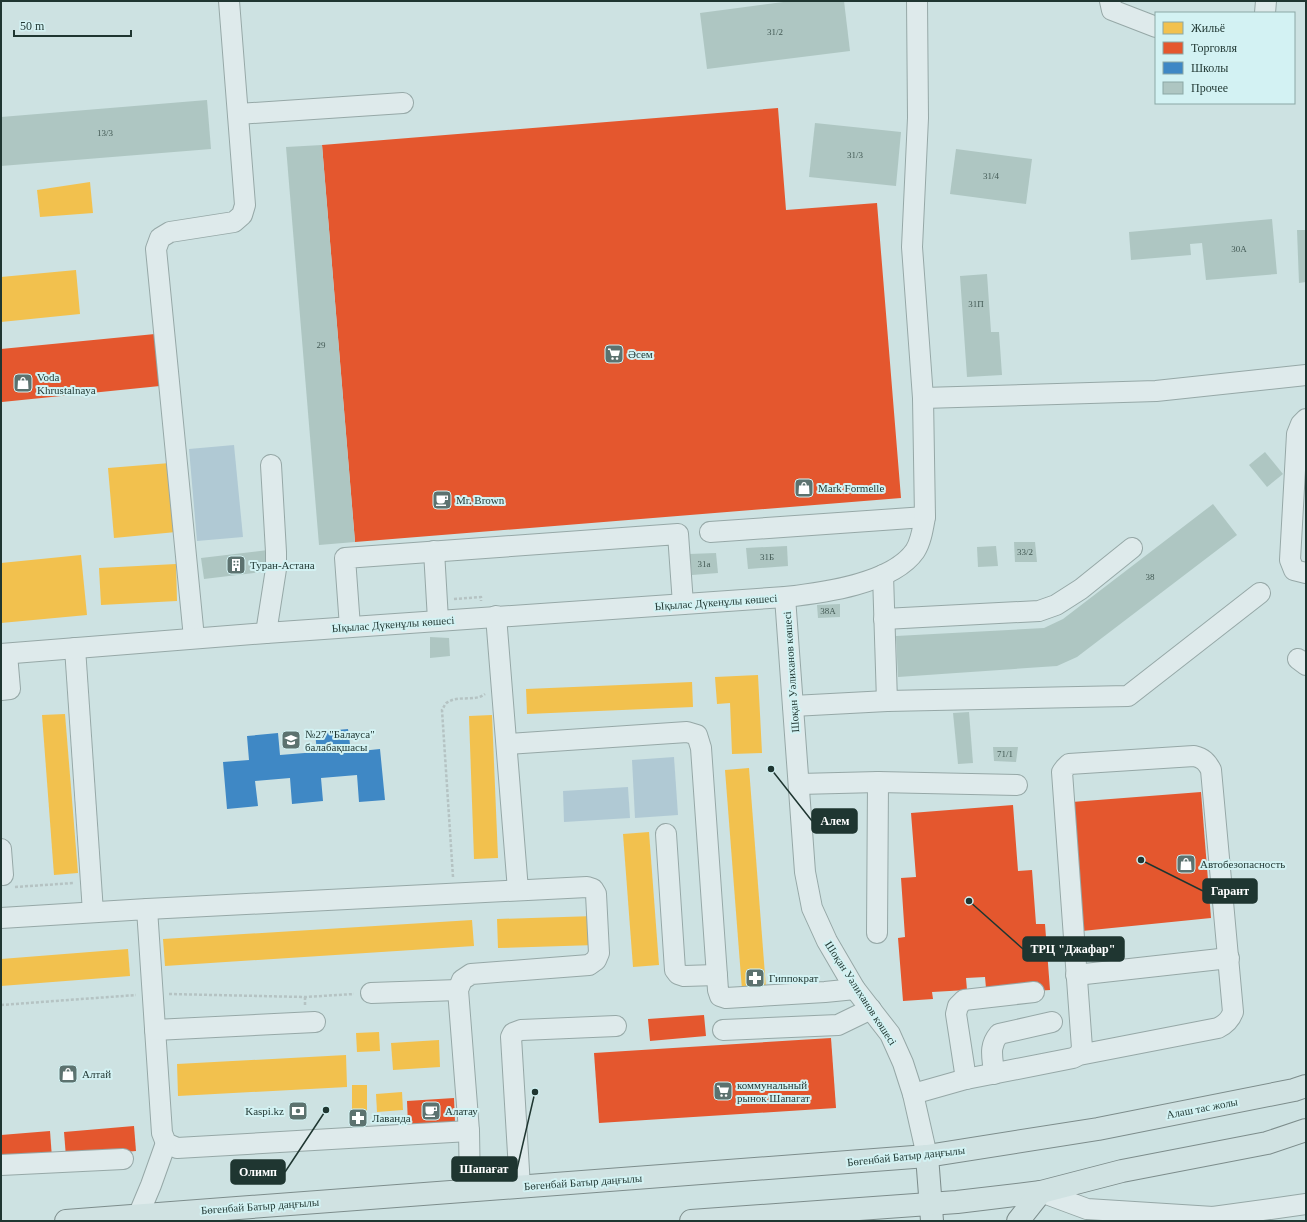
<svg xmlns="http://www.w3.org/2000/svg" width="1307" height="1222" font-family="Georgia,serif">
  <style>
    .green { fill: #b0c9d4 }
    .homes { fill: #f2c14e }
    .shops { fill: #e4572e }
    .schools { fill: #3f88c5 }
    .building { fill: #aec6c2 }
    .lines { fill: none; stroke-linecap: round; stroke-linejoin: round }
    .minor-casing { stroke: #96a8a7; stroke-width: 22 }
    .major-casing { stroke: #7d8d8c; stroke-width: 24 }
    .path { stroke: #b5c3c3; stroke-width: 2.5; stroke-dasharray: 3 2; stroke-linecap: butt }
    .minor { stroke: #deeaeb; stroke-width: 20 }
    .major { stroke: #d0e2e2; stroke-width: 22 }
    .labels { text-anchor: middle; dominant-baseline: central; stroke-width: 4; stroke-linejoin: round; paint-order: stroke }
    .number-label { font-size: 9px; fill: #435a55 }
    .poi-label { font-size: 11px; fill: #1f3631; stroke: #d3f2f3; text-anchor: start }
    .street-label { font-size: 11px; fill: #1f3631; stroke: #d3f2f3 }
    .leader { fill: none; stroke: #1f3631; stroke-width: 1.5 }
    .callout-dot { fill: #1f3631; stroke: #d3f2f3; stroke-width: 1.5 }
    .callout { fill: #1f3631; stroke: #1f3631; stroke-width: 1.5 }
    .callout-label { font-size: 12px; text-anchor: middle; font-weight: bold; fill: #fff }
  </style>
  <rect width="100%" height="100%" fill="#cde2e2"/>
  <g class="green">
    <polygon points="234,445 243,537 197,541 189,449"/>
    <polygon points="674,757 678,815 635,818 632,760"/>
    <polygon points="628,787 630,818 564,822 563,791"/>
  </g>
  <g class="homes">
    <polygon points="90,182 93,213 40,217 37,190"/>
    <polygon points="76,270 80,314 1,322 1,277"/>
    <polygon points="170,463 176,532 114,538 108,468"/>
    <polygon points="81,555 87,615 1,623 1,563"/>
    <polygon points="176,564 177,601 101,605 99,568"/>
    <polygon points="758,675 762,753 732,754 730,703 717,704 715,677"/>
    <polygon points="692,682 693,707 527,714 526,689"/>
    <polygon points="65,714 78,873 54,875 42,715"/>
    <polygon points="492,715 498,858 474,859 469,716"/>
    <polygon points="749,768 766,988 742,990 725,770"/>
    <polygon points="649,832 659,965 633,967 623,834"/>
    <polygon points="595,916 596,945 498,948 497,919"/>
    <polygon points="472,920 474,946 165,966 163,939"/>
    <polygon points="128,949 130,976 1,986 1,959"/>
    <polygon points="379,1032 380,1051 357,1052 356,1033"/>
    <polygon points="439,1040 440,1067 393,1070 391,1043"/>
    <polygon points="346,1055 347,1087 178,1096 177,1064"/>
    <rect x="352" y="1085" width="15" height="32"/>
    <polygon points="402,1092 403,1110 377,1112 376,1094"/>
  </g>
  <g class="shops">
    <polygon points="778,108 786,210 877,203 901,498 355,542 322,145"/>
    <polygon points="155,334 160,386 2,402 1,349"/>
    <polygon points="1201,792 1211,918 1082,931 1072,802"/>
    <polygon points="1013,805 1018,871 1032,870 1036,924 1045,924 1050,990 1019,992 986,988 985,977 966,978 967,990 932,992 933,999 903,1001 898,938 905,937 901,878 916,877 911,813"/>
    <polygon points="704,1015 706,1036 650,1041 648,1019"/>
    <polygon points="831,1038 836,1108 599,1123 594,1053"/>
    <polygon points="454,1098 455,1122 408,1124 407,1101"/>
    <polygon points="134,1126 136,1151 66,1157 64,1132"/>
    <polygon points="50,1131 52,1158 1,1162 1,1135"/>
  </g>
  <polygon class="schools" points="348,729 351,752 380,749 385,800 359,802 357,775 321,778 323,801 292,804 290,778 255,781 258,806 227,809 223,762 249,760 247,736 278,733 280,755 317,752 315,732"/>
  <g class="building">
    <polygon points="791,1 844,1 850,51 707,69 700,13"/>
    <polygon points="207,100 211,149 1,166 1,117"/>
    <polygon points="815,123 901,132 896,186 809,177"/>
    <polygon points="322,145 355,542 319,545 286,147"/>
    <polygon points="956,149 1032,159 1026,204 950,194"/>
    <polygon points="1272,219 1277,274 1206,280 1202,243 1190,244 1191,255 1131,260 1129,232"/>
    <polygon points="1297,230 1306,230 1306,282 1299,283"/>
    <polygon points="987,274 991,332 999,332 1002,375 967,377 960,276"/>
    <polygon points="1265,452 1283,474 1267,487 1249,465"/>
    <polygon points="1213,504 1237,535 1077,657 1057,666 898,677 896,636 1044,628 1063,619"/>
    <polygon points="1014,542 1035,542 1037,562 1015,562"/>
    <polygon points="787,546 788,566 748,569 746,548"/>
    <polygon points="996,546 998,566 978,567 977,547"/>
    <polygon points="268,550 271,571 204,579 201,558"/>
    <polygon points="716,553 718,573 692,575 689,554"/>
    <polygon points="840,604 840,617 818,618 817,605"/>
    <polygon points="430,637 449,638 450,656 430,658"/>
    <polygon points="969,712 973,763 958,764 953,713"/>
    <polygon points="993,747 1018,747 1016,762 994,761"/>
  </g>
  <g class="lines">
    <g class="minor-casing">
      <g id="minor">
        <polyline points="1110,1 1112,10 1156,27"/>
        <polyline points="1265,13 1266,1"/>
        <polyline points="238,114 403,103"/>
        <polyline points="923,398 1156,391 1306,375"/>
        <polyline points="1306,419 1301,424 1297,434 1290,560 1294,570 1306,573"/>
        <polyline points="710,532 925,517"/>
        <polyline points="434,551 438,620"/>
        <polyline points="883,575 887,701"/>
        <polyline points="785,597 805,872 812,908 827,941 855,989 890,1034 903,1063 913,1094 927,1156"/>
        <polyline points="496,616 518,890"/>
        <polyline points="884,619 1039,611 1056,605 1081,589 1132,548"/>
        <polyline points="350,627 345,558 678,534 683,604"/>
        <polyline points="266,633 276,569 276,552 271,465"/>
        <polyline points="194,638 156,249 160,238 170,232 234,222 242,215 245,205 229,1"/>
        <polyline points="75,648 93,912"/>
        <path d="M1,654L266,633L785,597C822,593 892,584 915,551C921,542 923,528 925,517L923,398L912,247L918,118L917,1"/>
        <polyline points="1298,659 1306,665"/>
        <polyline points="1,690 10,689 7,654"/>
        <polyline points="793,706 887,701 1128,696 1260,593"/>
        <polyline points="507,744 687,732 697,735 701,748 718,990 720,996 726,998 825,992 855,989"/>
        <polyline points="799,784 878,782 1017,785"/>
        <polyline points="666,834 675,970 678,974 684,976 717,975"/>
        <polyline points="1,849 3,875"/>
        <polyline points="147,909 587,887 593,889 596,894 599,953 596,960 589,965 471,974 462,980 458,990 469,1131 470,1190"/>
        <polyline points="1,918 147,909 162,1133 166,1143 177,1148 469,1131"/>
        <polyline points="877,933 878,782"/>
        <polyline points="1076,975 1229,958"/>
        <polyline points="371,993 458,990"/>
        <polyline points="155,1030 315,1022"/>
        <polyline points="723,1030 838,1025 871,1009"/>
        <path d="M994,1074C993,1058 988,1047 999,1034L1052,1022"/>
        <polyline points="966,1079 956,1014 958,1006 964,1000 1034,992"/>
        <path d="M913,1094L966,1079L1073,1058L1079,1055L1082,1048L1062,772L1065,768L1069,764L1194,756C1203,758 1207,762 1211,770L1233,1012C1230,1020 1226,1024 1218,1028L1079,1055"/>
        <polyline points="1,1165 123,1159"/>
        <polyline points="520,1187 511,1037 513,1033 521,1030 616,1026"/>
        <polyline points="1041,1192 1087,1209 1213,1217 1306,1204"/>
        <polyline points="138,1216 151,1185 166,1143"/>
      </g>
    </g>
    <g class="major-casing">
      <g id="major">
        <polyline points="927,1156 932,1221"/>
        <polyline points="66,1221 927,1156 1098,1129 1294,1090 1306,1086"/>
        <polyline points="691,1221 957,1202 1041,1192 1122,1171 1267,1143 1306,1130"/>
        <polyline points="1018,1221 1041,1192"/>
      </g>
    </g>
    <g class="path">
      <polyline points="454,599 481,597 481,601"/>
      <path d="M453,877L442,710C444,707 445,703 448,702C459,695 475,702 485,694"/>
      <polyline points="15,887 74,883"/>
      <polyline points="169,994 305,997 354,994"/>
      <polyline points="305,997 305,1006"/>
      <polyline points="1,1005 136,995"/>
    </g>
    <use href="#minor" class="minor"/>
    <use href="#major" class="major"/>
  </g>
  <defs>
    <g id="supermarket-square" transform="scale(1)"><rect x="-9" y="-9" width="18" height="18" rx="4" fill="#5c726f" stroke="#d3f2f3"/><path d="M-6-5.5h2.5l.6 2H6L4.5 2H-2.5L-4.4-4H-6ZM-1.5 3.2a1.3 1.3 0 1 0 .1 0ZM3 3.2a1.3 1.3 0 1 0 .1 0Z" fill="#fff"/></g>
    <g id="shop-square" transform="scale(1)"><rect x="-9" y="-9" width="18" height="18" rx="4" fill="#5c726f" stroke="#d3f2f3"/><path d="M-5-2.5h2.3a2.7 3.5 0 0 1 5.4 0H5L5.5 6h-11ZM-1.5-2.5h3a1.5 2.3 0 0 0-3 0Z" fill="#fff"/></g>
    <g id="cafe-square" transform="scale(1)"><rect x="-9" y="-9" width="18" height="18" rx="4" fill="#5c726f" stroke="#d3f2f3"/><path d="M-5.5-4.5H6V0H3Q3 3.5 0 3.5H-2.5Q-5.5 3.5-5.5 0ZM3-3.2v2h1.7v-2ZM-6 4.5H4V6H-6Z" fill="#fff"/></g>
    <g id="building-square" transform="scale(1)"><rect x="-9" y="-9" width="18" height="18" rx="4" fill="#5c726f" stroke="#d3f2f3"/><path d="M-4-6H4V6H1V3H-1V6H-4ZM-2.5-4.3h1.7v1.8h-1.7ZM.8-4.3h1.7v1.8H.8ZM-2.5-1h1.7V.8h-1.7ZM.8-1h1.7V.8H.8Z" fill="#fff"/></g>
    <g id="school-square" transform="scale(1)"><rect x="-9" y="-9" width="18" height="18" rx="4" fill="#5c726f" stroke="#d3f2f3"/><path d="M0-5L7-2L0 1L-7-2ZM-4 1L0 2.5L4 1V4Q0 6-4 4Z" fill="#fff"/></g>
    <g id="pharmacy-square" transform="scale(1)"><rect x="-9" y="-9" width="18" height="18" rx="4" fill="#5c726f" stroke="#d3f2f3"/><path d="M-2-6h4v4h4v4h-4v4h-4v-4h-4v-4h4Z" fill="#fff"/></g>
    <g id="bank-square" transform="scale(1)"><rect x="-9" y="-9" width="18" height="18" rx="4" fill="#5c726f" stroke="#d3f2f3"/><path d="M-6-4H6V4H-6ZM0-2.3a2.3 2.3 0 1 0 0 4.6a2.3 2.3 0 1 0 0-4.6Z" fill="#fff"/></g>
  </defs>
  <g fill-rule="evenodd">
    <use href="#supermarket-square" x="614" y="354"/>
    <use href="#shop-square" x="23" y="383"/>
    <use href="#shop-square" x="804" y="488"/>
    <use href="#cafe-square" x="442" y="500"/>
    <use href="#building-square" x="236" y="565"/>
    <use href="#school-square" x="291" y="740"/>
    <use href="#shop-square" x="1186" y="864"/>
    <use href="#pharmacy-square" x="755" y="978"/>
    <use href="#shop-square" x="68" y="1074"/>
    <use href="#supermarket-square" x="723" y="1091"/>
    <use href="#bank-square" x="298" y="1111"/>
    <use href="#cafe-square" x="431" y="1111"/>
    <use href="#pharmacy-square" x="358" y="1118"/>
  </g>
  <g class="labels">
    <g class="number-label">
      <text x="775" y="32">31/2</text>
      <text x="105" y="133">13/3</text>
      <text x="855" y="155">31/3</text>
      <text x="991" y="176">31/4</text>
      <text x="1239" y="249">30А</text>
      <text x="976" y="304">31П</text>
      <text x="321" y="345">29</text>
      <text x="1025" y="552">33/2</text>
      <text x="767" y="557">31Б</text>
      <text x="704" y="564">31а</text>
      <text x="1150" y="577">38</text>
      <text x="828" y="611">38А</text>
      <text x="1005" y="754">71/1</text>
    </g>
    <g class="poi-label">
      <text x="628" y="354">Әсем</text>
      <text x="37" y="377">Voda<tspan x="37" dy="13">Khrustalnaya</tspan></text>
      <text x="818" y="488">Mark Formelle</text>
      <text x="456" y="500">Mr. Brown</text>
      <text x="250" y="565">Туран-Астана</text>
      <text x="305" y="734">№27 "Балауса"<tspan x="305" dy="13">балабақшасы</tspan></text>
      <text x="1200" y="864">Автобезопасность</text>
      <text x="769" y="978">Гиппократ</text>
      <text x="82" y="1074">Алтай</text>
      <text x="737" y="1085">коммунальный<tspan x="737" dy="13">рынок Шапагат</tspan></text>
      <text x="284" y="1111" text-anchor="end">Kaspi.kz</text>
      <text x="445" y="1111">Алатау</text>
      <text x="372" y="1118">Лаванда</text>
    </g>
    <g class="street-label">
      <text transform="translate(716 602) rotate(-4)">Ықылас Дүкенұлы көшесі</text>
      <text transform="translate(393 624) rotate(-4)">Ықылас Дүкенұлы көшесі</text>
      <text transform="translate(791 672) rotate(-94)">Шоқан Уәлиханов көшесі</text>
      <text transform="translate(861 993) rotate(57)">Шоқан Уәлиханов көшесі</text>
      <text transform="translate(1202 1108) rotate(-11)">Алаш тас жолы</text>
      <text transform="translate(906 1156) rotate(-6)">Бөгенбай Батыр даңғылы</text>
      <text transform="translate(583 1182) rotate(-4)">Бөгенбай Батыр даңғылы</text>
      <text transform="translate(260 1206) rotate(-4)">Бөгенбай Батыр даңғылы</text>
    </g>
  </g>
  <path class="leader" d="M771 769L812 821M1141 860L1203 891M969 901L1023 949M535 1092L517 1169M326 1110L285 1172"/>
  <g class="callout-dot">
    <circle cx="771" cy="769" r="4"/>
    <circle cx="1141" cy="860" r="4"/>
    <circle cx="969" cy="901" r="4"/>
    <circle cx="535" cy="1092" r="4"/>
    <circle cx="326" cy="1110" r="4"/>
  </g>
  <g class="callout">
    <rect x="812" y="809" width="45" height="24" rx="4"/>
    <rect x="1203" y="879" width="54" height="24" rx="4"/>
    <rect x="1023" y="937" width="101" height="24" rx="4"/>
    <rect x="452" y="1157" width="65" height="24" rx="4"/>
    <rect x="231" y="1160" width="54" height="24" rx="4"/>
  </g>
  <g class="callout-label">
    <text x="835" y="825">Алем</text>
    <text x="1230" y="895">Гарант</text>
    <text x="1073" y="953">ТРЦ "Джафар"</text>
    <text x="484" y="1173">Шапағат</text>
    <text x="258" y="1176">Олимп</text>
  </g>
  <rect width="1307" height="1222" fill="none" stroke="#1f3631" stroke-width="4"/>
  <rect x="1155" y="12" width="140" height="92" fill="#d3f2f3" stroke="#8ba7a5"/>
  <rect x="1163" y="22" width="20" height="12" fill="#f2c14e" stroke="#8ba7a5"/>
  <text x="1191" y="32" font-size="12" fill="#1f3631">Жильё</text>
  <rect x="1163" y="42" width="20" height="12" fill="#e4572e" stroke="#8ba7a5"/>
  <text x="1191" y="52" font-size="12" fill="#1f3631">Торговля</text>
  <rect x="1163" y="62" width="20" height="12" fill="#3f88c5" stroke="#8ba7a5"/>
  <text x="1191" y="72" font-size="12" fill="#1f3631">Школы</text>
  <rect x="1163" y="82" width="20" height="12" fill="#aec6c2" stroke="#8ba7a5"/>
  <text x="1191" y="92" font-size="12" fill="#1f3631">Прочее</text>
  <path d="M14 30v6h117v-6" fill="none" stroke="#1f3631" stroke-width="2"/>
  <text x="20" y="30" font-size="12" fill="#1f3631" stroke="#d3f2f3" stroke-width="3" paint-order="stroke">50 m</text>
</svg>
